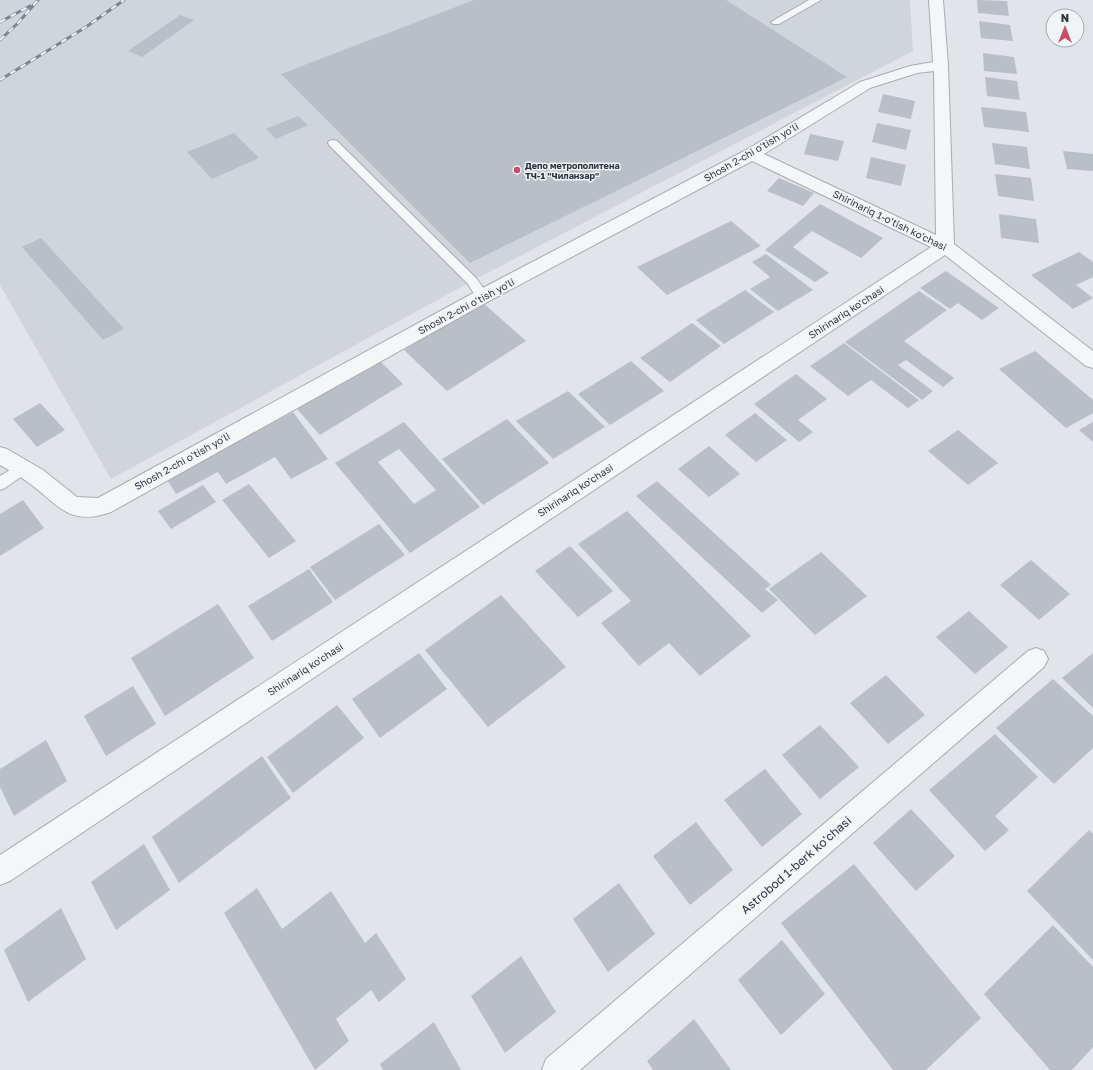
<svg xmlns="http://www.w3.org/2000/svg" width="1093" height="1070" font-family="'Golos Text',sans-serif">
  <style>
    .built { fill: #d0d4db }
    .building { fill: #b9bfc6; fill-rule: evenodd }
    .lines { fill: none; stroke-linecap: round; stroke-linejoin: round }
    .lane-casing { stroke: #a7acb3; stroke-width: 2 }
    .street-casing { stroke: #a7acb3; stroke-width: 2 }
    .lane { fill: #f4f6f8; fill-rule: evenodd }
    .street { fill: #f4f6f8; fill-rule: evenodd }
    .rail-casing { stroke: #7c8692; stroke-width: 3 }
    .rail { stroke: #f1f4f7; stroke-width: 2; stroke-dasharray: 6; stroke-linecap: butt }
    .poi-dot { fill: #c74e69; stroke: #f1f4f7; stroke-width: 1.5 }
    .labels { text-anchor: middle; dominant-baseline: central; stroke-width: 3; stroke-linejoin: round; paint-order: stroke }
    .far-poi-label { font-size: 9px; font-weight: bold; fill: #2b3440; stroke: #f1f4f7; text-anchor: start }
    .street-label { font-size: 10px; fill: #2b3440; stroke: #f1f4f7 }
    .near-street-label { font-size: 12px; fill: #2b3440; stroke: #f1f4f7 }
  </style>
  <rect width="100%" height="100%" fill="#e1e5e9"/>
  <polygon class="built" points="0,0 910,0 913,51 472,281 111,479 0,285"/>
  <g class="building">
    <polygon points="474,0 726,0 847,77 470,263 281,74"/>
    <polygon points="977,0 1007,1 1009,16 978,13"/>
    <polygon points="180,15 194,20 142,57 128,51"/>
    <polygon points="979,21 1010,25 1013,41 981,38"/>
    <polygon points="983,53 1014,57 1017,74 984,71"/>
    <polygon points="985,77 1017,81 1020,100 987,96"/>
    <polygon points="883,94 915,101 911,119 878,112"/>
    <polygon points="981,107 1026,112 1029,132 984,127"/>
    <polygon points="298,116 308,125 276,139 266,129"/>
    <polygon points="877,123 911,130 906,150 872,142"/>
    <polygon points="234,133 259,158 212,179 187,152"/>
    <polygon points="810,134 844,141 838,161 804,154"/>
    <polygon points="992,143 1027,147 1030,169 995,164"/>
    <polygon points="1063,151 1093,154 1093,171 1067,169"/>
    <polygon points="871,157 906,165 901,186 866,178"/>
    <polygon points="995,174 1031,178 1034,201 998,196"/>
    <polygon points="779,178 814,193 803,206 767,191"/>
    <polygon points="820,204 883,238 861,258 812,231 793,247 829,273 815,282 765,250"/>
    <polygon points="999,214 1036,219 1039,243 1001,238"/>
    <polygon points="731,221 761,246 667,295 637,267"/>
    <polygon points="41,238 124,329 103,340 22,247"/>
    <polygon points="1079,252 1093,262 1093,277 1076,285 1093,298 1073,309 1031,275"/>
    <polygon points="766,254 813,290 778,311 750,289 770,277 752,262"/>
    <polygon points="946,271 999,308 982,320 958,303 950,309 920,288"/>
    <polygon points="745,290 774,312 724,344 696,320"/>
    <polygon points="919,291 947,310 904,341 954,378 943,387 906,360 898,365 933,391 922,400 845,342"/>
    <polygon points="483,303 526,341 447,391 404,350"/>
    <polygon points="692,323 721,346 670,382 640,358"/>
    <polygon points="844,343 919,400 908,408 871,380 848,396 810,366"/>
    <polygon points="1035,351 1093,400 1093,413 1066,428 999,369"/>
    <polygon points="378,359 403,384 320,435 296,408"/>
    <polygon points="631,361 664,391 610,425 578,394"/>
    <polygon points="796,374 827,399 798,420 813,432 799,442 754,404"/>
    <polygon points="568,391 605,427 553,459 516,421"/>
    <polygon points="40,403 65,430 37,447 13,419"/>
    <polygon points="293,412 328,459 291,479 275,457 226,484 218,472 176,494 166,478"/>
    <polygon points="755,413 787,440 756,462 725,435"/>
    <polygon points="507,419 549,463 483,505 442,459"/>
    <path d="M404,422L480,507L410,553L335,463ZM399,449L436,490L414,504L378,462Z"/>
    <polygon points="1093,422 1093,442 1079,430"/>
    <polygon points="958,430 998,463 968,485 928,451"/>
    <polygon points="709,446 740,474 709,497 678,469"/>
    <polygon points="657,481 771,585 765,589 778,600 762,613 636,496"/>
    <polygon points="249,484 296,541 269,558 222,500"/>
    <polygon points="203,485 216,502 171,529 158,511"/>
    <polygon points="23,500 44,528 0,556 0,514"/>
    <polygon points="627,511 751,636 700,676 669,643 639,666 601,623 631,601 578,544"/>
    <polygon points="379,524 405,555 335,600 310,567"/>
    <polygon points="570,546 613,591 578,617 535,571"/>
    <polygon points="821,552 867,596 815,635 769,589"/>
    <polygon points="1031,560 1070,594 1039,620 1000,585"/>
    <polygon points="309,569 333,602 272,641 248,606"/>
    <polygon points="501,595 566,667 488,727 425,650"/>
    <polygon points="218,604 254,658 165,716 131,658"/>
    <polygon points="969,611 1008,647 975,674 936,637"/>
    <polygon points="419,653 447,689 380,738 352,699"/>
    <polygon points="1093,653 1093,708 1062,678"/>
    <polygon points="886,675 925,715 888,744 850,703"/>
    <polygon points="1053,679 1093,716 1093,748 1054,784 996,728"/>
    <polygon points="133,686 156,724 106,756 84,716"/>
    <polygon points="337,705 364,738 293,793 267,757"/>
    <polygon points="820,725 859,767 820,799 782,755"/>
    <polygon points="995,734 1038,777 995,816 1009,830 985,851 929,790"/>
    <polygon points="46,740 67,781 14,816 0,787 0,769"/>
    <polygon points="262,756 291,798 179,883 152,837"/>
    <polygon points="765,769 802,814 762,847 724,800"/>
    <polygon points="911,809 955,856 916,891 873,843"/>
    <polygon points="696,822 733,870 690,905 653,856"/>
    <polygon points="1089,830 1093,834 1093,960 1027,891"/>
    <polygon points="144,844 170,890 116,930 91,882"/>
    <polygon points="854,864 981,1018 926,1070 893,1070 781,923"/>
    <polygon points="619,883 655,934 608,972 573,919"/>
    <polygon points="257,888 282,929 331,891 365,943 376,933 406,979 379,1002 371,990 336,1019 349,1041 315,1070 224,913"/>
    <polygon points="61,908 86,959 28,1002 4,950"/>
    <polygon points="1053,925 1093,967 1093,1047 1072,1070 1050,1070 984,994"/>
    <polygon points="782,940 825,994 781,1035 738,980"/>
    <polygon points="521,956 556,1012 505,1053 471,996"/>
    <polygon points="694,1019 731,1070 653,1070 647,1061"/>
    <polygon points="434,1022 461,1070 383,1070 380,1064"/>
  </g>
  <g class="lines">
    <g class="lane-casing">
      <g id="lane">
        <polygon points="809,0 821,0 779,24 773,24 771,22"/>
        <path d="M333,140L337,141L476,278L489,296L487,299C477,302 473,292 468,284L329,145L328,143L329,141Z"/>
        <polygon points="23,462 28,464 30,468 28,472 5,488 0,490 0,476"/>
      </g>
    </g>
    <g class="street-casing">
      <g id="street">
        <path d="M929,0H943L948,65L954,244L1093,351V368L1086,366L945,255L10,881L0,885V855L931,247L752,161L489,301L111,512C69,527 59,505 29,483C20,476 10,471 0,465V447L7,449L43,470L77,497L98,498L477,291L746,150L860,82L910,66L933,62ZM934,71L936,235L764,154L870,88L917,73Z"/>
        <polygon points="1036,648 1044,651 1048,659 1044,667 580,1070 542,1070 546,1059 1028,651"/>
      </g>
    </g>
    <use href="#lane" class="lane"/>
    <use href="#street" class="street"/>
    <g class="rail-casing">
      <g id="rail">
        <polyline points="0,22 30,6"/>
        <polyline points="0,40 18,23 38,0"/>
        <polyline points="0,80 86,27 124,0"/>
      </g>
    </g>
    <use href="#rail" class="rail"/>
  </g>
  <circle class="poi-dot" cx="517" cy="170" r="4"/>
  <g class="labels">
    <g class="far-poi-label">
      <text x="525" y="165">Депо метрополитена<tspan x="525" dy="10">ТЧ-1 "Чиланзар"</tspan></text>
    </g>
    <g class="street-label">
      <text transform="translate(751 152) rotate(-30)">Shosh 2-chi o'tish yo'li</text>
      <text transform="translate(890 220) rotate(26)">Shirinariq 1-o'tish ko'chasi</text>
      <text transform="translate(466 306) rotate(-28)">Shosh 2-chi o'tish yo'li</text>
      <text transform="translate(846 312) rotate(-33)">Shirinariq ko'chasi</text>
      <text transform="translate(182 461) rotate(-29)">Shosh 2-chi o'tish yo'li</text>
      <text transform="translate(575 490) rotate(-33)">Shirinariq ko'chasi</text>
      <text transform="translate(305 669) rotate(-33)">Shirinariq ko'chasi</text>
    </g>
    <g class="near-street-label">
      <text transform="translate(796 865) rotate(-41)">Astrobod 1-berk ko'chasi</text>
    </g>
  </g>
  <g transform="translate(1065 28)"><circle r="19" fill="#f1f4f7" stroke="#a2a7ae"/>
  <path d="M0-3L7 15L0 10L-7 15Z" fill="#c74e69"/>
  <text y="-6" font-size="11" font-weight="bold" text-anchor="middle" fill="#2b3440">N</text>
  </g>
</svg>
